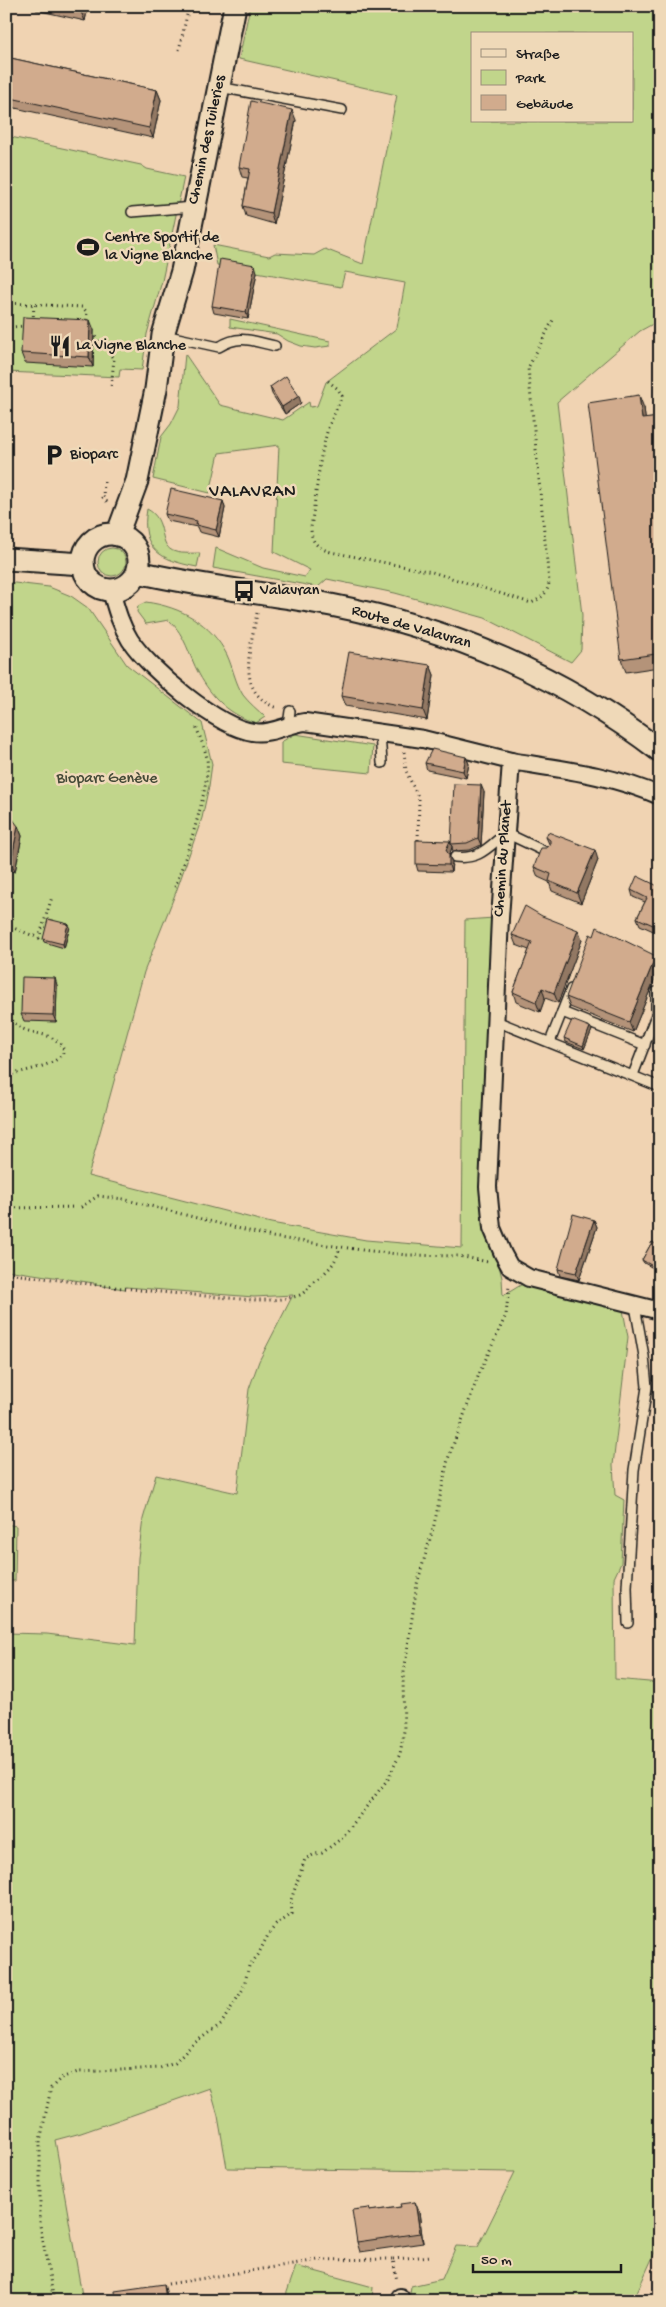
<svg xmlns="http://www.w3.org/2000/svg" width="666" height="2307" font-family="'Gochi Hand',sans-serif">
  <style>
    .green { fill: #c1d58b; stroke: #6e7854; fill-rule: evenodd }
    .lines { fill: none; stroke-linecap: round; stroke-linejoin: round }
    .service-casing { stroke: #1c1c1c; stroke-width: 12 }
    .minor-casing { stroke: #1c1c1c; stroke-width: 20 }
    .tertiary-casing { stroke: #1c1c1c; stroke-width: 25 }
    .path { stroke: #1c1c1c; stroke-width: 3; stroke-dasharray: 1 4; stroke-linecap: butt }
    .service { stroke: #efd9b8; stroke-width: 9 }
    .minor { stroke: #efd9b8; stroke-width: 16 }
    .tertiary { stroke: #efd9b8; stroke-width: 21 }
    .wall { fill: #b49379; stroke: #1c1c1c }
    .shaded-wall { fill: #927863; stroke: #1c1c1c }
    .building { fill: #d1ab8d; stroke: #1c1c1c }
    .labels { text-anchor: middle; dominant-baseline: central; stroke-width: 5; stroke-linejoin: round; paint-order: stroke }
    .street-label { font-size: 16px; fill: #1c1c1c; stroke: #efd9b8 }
    .poi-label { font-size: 16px; fill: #1c1c1c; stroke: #efd9b8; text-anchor: start }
    .park-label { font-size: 16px; fill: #454a38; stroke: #efd9b8 }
    .neighbourhood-label { font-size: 18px; letter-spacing: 1px; fill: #1c1c1c; stroke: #efd9b8 }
  </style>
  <rect width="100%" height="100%" fill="#f0d3b2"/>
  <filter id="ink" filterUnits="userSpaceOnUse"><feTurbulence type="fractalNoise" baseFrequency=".02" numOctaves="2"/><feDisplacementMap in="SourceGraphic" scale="10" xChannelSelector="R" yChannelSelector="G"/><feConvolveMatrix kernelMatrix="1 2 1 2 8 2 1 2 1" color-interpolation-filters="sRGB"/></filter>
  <g filter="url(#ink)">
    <g class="green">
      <path d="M250,6H660V320L640,331L557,402L582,615L581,650L571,662L485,618L395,593L327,579L318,587L213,568L216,548L263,568L305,577L310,570L274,552L279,445L219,453L210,493L153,479L161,437L171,424L180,406L185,354L220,405L283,420L309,402L310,407L317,406L326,382L397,328L405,283L345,272L341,287L217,265L213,245L269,256L275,253L314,255L325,249L363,264L397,95L239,59ZM472,34H632V121H472Z"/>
      <polygon points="6,136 141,165 147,169 184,177 162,281 147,334 142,370 120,369 119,377 6,372"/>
      <polygon points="230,319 330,341 330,346 315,348 301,346 288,341 277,334 230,327"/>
      <path d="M147,509C169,520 156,547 176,552C183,554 193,553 200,553L197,567C160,560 140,549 147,509Z"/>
      <circle cx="112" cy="562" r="14"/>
      <polygon points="6,582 49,587 71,596 88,608 127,665 202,723 212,764 209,786 202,818 176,892 144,972 88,1176 271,1223 366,1240 462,1248 465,920 494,918 483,1199 502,1278 503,1296 524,1283 623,1310 628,1337 613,1465 615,1495 624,1500 621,1563 614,1578 615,1679 660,1683 660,2241 633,2301 409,2301 411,2286 442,2279 456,2246 478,2247 515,2172 227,2168 218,2116 210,2088 81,2133 55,2140 83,2301 6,2301 6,1633 47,1634 135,1645 138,1558 143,1519 156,1475 237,1493 249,1389 259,1361 293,1295 254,1297 126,1287 125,1289 94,1285 94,1283 6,1270"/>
      <path d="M146,602C181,607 211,623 227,655C233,668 235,682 243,695C249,703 258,710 265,717L256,723C230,715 212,698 199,674C188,654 186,636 169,620L146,624L137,612L138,606Z"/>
      <polygon points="295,734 373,746 371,773 281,764 281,742"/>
      <polygon points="6,1524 16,1526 15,1581 6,1581"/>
      <polygon points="296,2266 373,2287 372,2301 284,2301"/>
    </g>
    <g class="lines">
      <g class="service-casing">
        <g id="service">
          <polyline points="219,87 342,110"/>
          <polyline points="132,212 194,207"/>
          <path d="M164,335L219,347C240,334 252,341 275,346"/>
          <polyline points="288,725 290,711"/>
          <polyline points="380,733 382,763"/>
          <path d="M455,857C480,860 488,847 506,833L548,853"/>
          <polyline points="562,1012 645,1045"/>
          <polyline points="496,1021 660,1087"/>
          <polyline points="550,1042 571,989"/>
          <polyline points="633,1075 656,1015 656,992"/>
          <polyline points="628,1623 627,1587 634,1470 647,1387 644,1356 635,1306"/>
        </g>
      </g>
      <g class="minor-casing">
        <g id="minor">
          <path d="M111,591C116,608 120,624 130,640C150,670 217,727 253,732C270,735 288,724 305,722L423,739L511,761L500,918L488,1187L492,1228L503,1254L510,1267L529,1278L660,1311"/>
          <path d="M511,761C560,769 613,775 660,796"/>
          <polyline points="400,2301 400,2297"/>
        </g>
      </g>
      <g class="tertiary-casing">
        <g id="tertiary">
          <circle cx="111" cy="562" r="28"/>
          <polyline points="117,535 137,481 156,389 163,335 182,271 235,6"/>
          <polyline points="6,559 83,564"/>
          <path d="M138,572C202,587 267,593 331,605C450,628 564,677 660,751"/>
        </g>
      </g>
      <g class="path">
        <polyline points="179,50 189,6"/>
        <polyline points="6,303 82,307 87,312 86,323"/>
        <polyline points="33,321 34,304"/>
        <polyline points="10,327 26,326"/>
        <polyline points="92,333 114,359 111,388"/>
        <path d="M328,381L338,389L342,396L328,428L321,456L311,528C311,542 317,548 331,552L432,572L531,603C541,599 548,593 549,582L528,368L553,320"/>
        <polyline points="104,482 103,497 107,502"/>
        <path d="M257,613C251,647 234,692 277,708"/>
        <polyline points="404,752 406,771 419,799 418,842"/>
        <path d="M175,887C185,860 211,785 207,759C205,747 199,737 196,725"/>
        <polyline points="6,925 39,938 52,897"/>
        <path d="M6,1020C14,1020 16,1026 23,1029C39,1036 54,1032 64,1050C61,1066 20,1071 6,1076"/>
        <polyline points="6,1208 81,1207 98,1196 123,1199 272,1237 362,1250 406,1255 459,1256 488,1262"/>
        <path d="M6,1273C73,1282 139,1291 206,1296C235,1298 268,1304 297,1296C306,1294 309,1285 317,1279C329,1270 336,1263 340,1247"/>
        <polyline points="393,2259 432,2256"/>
        <polyline points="168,2284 318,2260 393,2259 397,2281"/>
        <polyline points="54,2301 40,2225 40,2141 51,2088 61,2078 78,2072 160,2068 175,2063 193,2044 221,2024 243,1989 249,1966 258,1955 269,1933 276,1925 292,1914 291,1900 305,1859 315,1854 322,1853 342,1838 388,1779 400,1754 404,1731 403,1679 417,1584 434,1525 448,1459 479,1374 506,1315 509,1286"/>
      </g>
      <use href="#service" class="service"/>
      <use href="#minor" class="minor"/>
      <use href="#tertiary" class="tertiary"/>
    </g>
    <g class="wall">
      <polygon points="35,6 88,6 85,21 36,10"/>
      <polygon points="6,57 157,90 161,100 153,138 6,106"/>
      <polygon points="296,120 274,224 246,216 243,206 248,178 242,177 239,167"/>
      <polygon points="257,272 248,319 214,313 212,306"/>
      <polygon points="94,330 93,367 25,363 21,353"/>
      <polygon points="270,387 301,403 285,414 272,394"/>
      <polygon points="644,408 645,419 660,417 660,671 659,667 626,672 621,659"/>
      <polygon points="223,501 225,508 219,537 199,532 197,527 168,521 165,514"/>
      <polygon points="430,665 434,675 427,720 345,706 341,696"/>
      <polygon points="466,757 469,764 466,778 427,770 425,763"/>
      <polygon points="484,792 481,845 470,850 453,851 451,844"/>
      <polygon points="6,817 18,826 22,836 15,872 6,870"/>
      <polygon points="546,837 598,860 581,903 552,891 549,882 538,877 534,867 550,846"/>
      <polygon points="450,841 452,847 449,856 452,862 451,872 418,871 416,864"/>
      <polygon points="660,887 660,934 640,925 637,918 645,902 633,897 631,890"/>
      <polygon points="68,924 70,927 64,948 44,942 43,939"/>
      <polygon points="512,935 582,940 558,1003 545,998 540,1012 516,1002 513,992 529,950 516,945"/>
      <polygon points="656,956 660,966 633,1032 570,1007 566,997"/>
      <polygon points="57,985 56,1022 24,1021 21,1014"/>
      <polygon points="592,1030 584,1049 566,1042 564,1038"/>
      <polygon points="594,1220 597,1227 579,1280 560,1276 558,1269"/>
      <polygon points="652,1242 660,1272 644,1263 642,1260"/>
      <polygon points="415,2202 419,2212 423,2243 360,2252 357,2242 369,2208 370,2211 401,2207"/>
    </g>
    <g class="shaded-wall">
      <polygon points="83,6 88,6 85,21 81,12"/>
      <polygon points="157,90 161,100 153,138 149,128"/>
      <polygon points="292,110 296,120 274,224 271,213"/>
      <polygon points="255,265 257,272 248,319 246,312"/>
      <polygon points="90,320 94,330 93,367 89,357"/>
      <polygon points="639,395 644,408 647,432 642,419"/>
      <polygon points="299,396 301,403 285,414 282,407"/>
      <polygon points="223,501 225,508 219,537 216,530"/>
      <polygon points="430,665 434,675 427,720 423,710"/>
      <polygon points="466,757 469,764 466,778 463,771"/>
      <polygon points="481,785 484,792 481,845 478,838"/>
      <polygon points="18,826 22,836 15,872 11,862"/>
      <polygon points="450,841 452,847 449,856 452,862 451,872 449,865 446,850"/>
      <polygon points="595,850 598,860 581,903 577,893"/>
      <polygon points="68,924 70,927 64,948 63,944"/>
      <polygon points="578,930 582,940 558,1003 554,993"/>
      <polygon points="656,956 660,966 633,1032 629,1022"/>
      <polygon points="55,978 57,985 56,1022 53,1015"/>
      <polygon points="542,988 545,998 540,1012 536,1002"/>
      <polygon points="590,1027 592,1030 584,1049 583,1046"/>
      <polygon points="594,1220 597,1227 579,1280 576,1273"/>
      <polygon points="415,2202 419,2212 423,2243 420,2233"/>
      <polygon points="164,2284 166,2291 168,2301 166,2301"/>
    </g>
    <g class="building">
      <polygon points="58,6 83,6 81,12"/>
      <polygon points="6,57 157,90 149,128 6,97"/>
      <polygon points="251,101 292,110 271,213 243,206 250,169 239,167"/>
      <polygon points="220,259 255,265 246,312 212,306"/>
      <polygon points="23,317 90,320 89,357 21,353"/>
      <polygon points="286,376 299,396 282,407 270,387"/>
      <polygon points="639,395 642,419 660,417 660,661 656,661 656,654 621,659 588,403"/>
      <polygon points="171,489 223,501 216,530 196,525 197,521 165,514"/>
      <polygon points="349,652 430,665 423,710 341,696"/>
      <polygon points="432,749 466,757 463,771 425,763"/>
      <polygon points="454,784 481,785 478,838 467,843 451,844"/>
      <polygon points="6,817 12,818 18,826 11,862 6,861"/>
      <polygon points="548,832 595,850 577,893 549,881 551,874 534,867 541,848 547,848 550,845 550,840 546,837"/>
      <polygon points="416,840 450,841 446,850 449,855 449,865 416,864"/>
      <polygon points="637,876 660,887 660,928 637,918 647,898 631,890"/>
      <polygon points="525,906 542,916 578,930 554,993 542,988 536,1002 513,992 532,942 512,935"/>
      <polygon points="48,919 68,924 63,944 43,939"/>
      <polygon points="597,927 656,956 629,1022 566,997 590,934 594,936"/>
      <polygon points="22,977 55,978 53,1015 21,1014"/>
      <polygon points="572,1020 590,1027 583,1046 564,1038"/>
      <polygon points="573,1214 594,1220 576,1273 558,1269"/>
      <polygon points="652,1242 660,1246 660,1266 658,1269 642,1260"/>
      <polygon points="415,2202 420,2233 357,2242 352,2210 369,2208 369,2211 401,2207 400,2204"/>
      <polygon points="164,2284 166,2301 116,2301 115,2291"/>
    </g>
  </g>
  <defs>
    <g id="stadium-bare" transform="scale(1.725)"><path d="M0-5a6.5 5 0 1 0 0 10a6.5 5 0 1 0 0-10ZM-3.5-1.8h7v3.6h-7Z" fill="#1c1c1c" stroke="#efd9b8" stroke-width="2.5" paint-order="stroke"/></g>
    <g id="restaurant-bare" transform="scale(1.725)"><path d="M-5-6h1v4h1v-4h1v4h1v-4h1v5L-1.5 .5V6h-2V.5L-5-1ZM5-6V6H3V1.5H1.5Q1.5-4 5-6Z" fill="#1c1c1c" stroke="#efd9b8" stroke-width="2.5" paint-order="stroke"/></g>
    <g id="parking-bare" transform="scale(1.725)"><path d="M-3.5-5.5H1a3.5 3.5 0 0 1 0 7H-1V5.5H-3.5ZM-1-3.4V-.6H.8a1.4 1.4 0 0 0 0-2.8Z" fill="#1c1c1c" stroke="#efd9b8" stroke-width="2.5" paint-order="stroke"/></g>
    <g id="bus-bare" transform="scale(1.725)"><path d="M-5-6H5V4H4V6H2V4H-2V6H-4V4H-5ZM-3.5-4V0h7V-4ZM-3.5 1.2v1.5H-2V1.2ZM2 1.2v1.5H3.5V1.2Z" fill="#1c1c1c" stroke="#efd9b8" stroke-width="2.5" paint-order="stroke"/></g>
  </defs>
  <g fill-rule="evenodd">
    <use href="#stadium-bare" x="88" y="247"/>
    <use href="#restaurant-bare" x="60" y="346"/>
    <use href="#parking-bare" x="54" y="455"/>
    <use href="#bus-bare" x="244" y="591"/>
  </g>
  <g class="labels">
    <g class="street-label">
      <text transform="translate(208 140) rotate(-78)">Chemin des Tuileries</text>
      <text transform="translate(411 628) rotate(16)">Route de Valavran</text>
      <text transform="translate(504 859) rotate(-86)">Chemin du Planet</text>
    </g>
    <g class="poi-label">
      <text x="105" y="238">Centre Sportif de<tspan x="105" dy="18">la Vigne Blanche</tspan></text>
      <text x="76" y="346">La Vigne Blanche</text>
      <text x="70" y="455">Bioparc</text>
      <text x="260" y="591">Valavran</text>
    </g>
    <g class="park-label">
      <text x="107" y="779">Bioparc Genève</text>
    </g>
    <g class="neighbourhood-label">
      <text x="253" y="492">VALAVRAN</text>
    </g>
  </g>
  <rect width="666" height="2307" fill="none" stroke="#efd9b8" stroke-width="25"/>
  <rect x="12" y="12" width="641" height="2282" fill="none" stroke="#1c1c1c" stroke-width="2" filter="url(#ink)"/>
  <rect x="471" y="32" width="162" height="90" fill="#efd9b8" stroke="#9b8d7a"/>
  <rect x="481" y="49" width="25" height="8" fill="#efd9b8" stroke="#9b8d7a"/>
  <text x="516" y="58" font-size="15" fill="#1c1c1c">Straße</text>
  <rect x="481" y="70" width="25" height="15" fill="#c1d58b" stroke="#9b8d7a"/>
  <text x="516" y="82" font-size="15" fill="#1c1c1c">Park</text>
  <rect x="481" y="95" width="25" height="15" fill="#d1ab8d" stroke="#9b8d7a"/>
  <text x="516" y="108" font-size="15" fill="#1c1c1c">Gebäude</text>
  <path d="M473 2264v8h148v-8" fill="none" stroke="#1c1c1c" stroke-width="2.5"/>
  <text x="481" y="2264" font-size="15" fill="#1c1c1c" stroke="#efd9b8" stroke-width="4" paint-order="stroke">50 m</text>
</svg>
